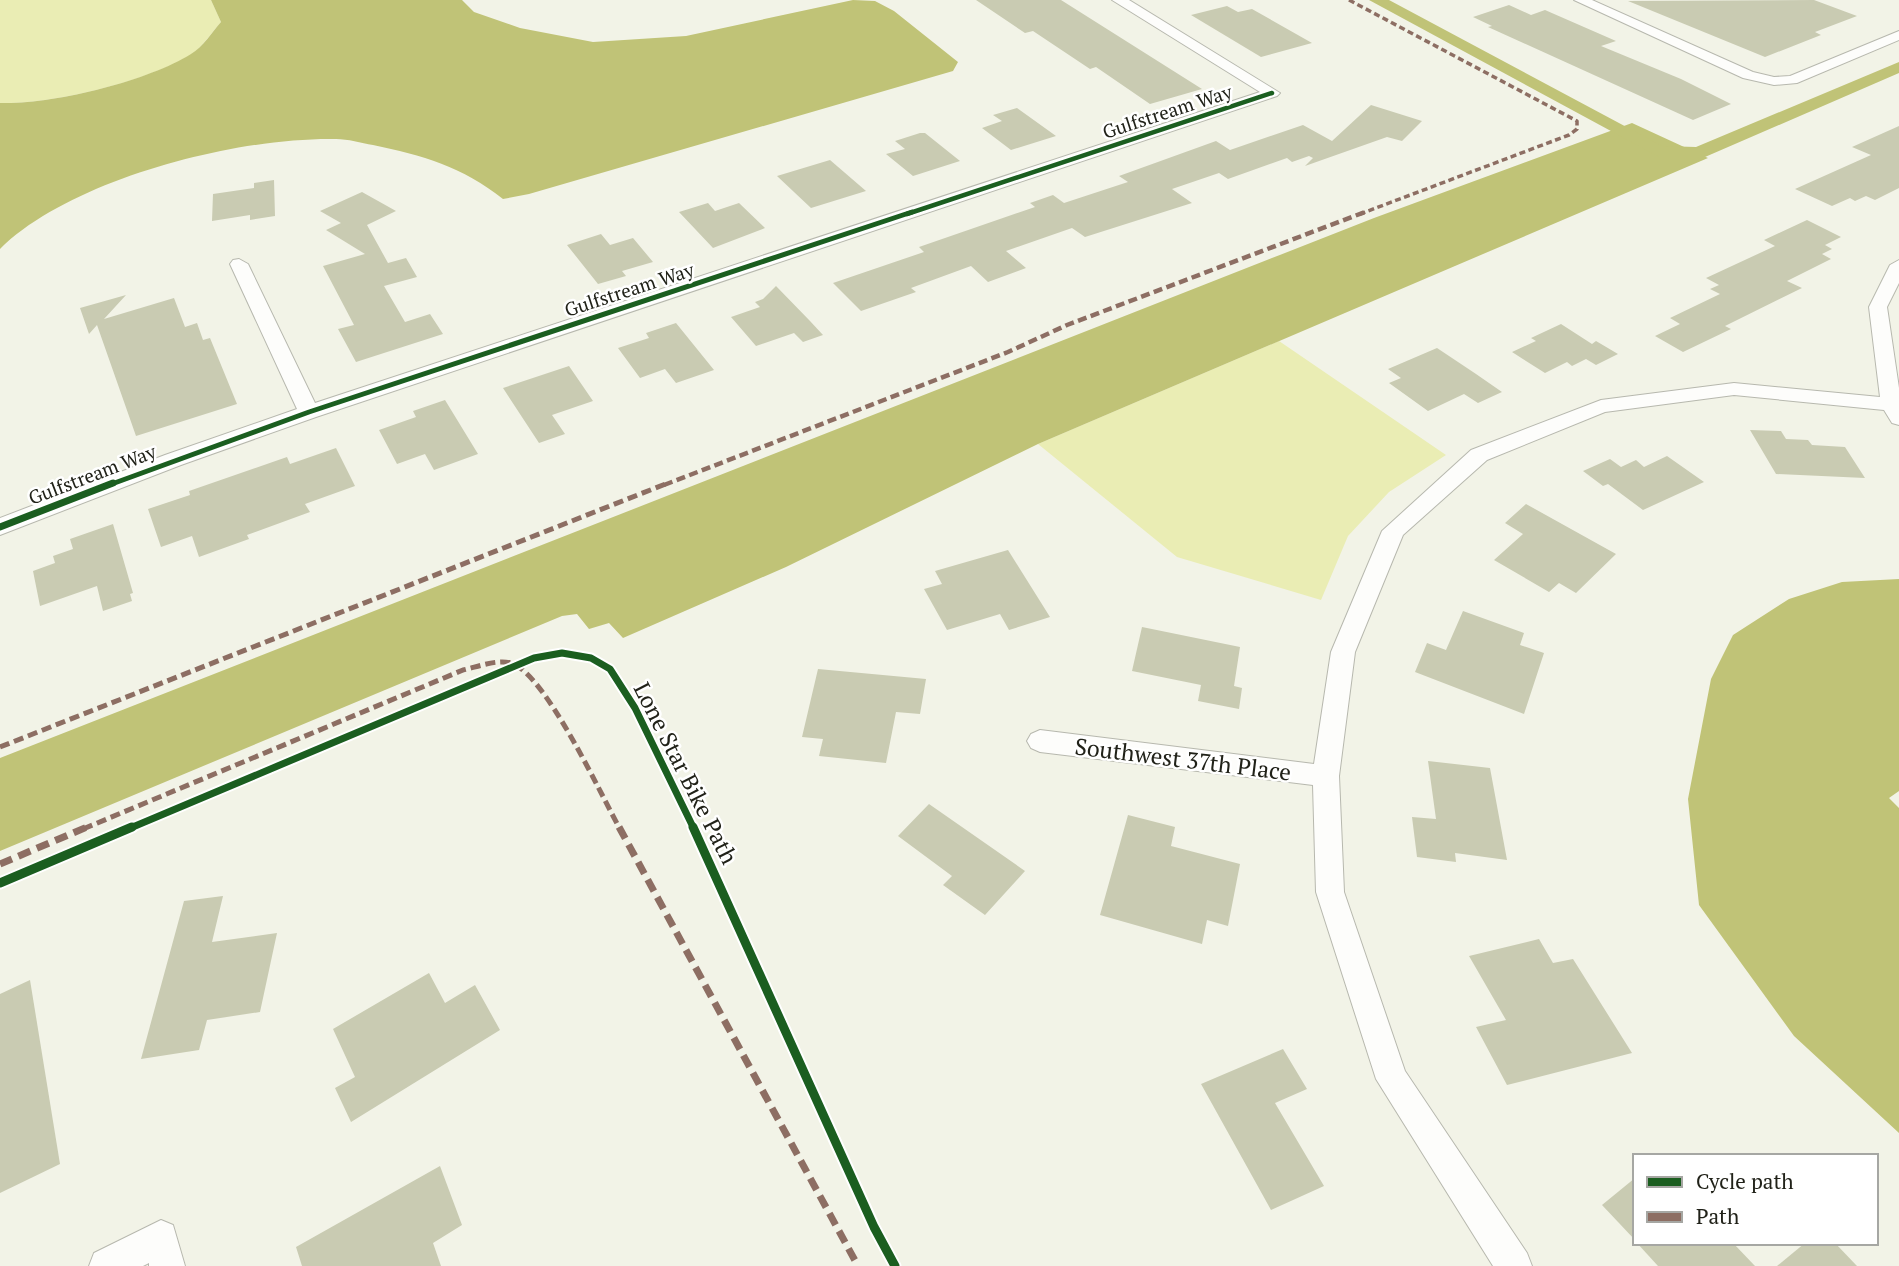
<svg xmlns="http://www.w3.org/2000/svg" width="1899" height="1266" font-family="'PT Serif',serif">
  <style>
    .green { fill: #eaedb4 }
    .water { fill: #c0c377 }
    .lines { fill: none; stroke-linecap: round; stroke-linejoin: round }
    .canal { fill: #c0c377; fill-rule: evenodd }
    .building { fill: #c9cbb2 }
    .minor-casing { stroke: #b7b8ae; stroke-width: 2 }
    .minor { fill: #fdfdfb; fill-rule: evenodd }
    .quiet-far3 { stroke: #8d6e63; stroke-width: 3.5; stroke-dasharray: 6 3.5; stroke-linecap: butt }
    .quiet-far2 { stroke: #8d6e63; stroke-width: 4.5; stroke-dasharray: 9 4.5; stroke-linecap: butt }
    .quiet-far1 { stroke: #8d6e63; stroke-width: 5; stroke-dasharray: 10 5; stroke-linecap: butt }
    .quiet { stroke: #8d6e63; stroke-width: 7; stroke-dasharray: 13 7; stroke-linecap: butt }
    .cycleway-far3-casing { stroke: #fff; stroke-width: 7 }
    .cycleway-far2-casing { stroke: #fff; stroke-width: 9 }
    .cycleway-far1-casing { stroke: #fff; stroke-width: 11 }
    .cycleway-casing { stroke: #fff; stroke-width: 13 }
    .cycleway-far3 { stroke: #1b5e20; stroke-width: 4.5 }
    .cycleway-far2 { stroke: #1b5e20; stroke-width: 5 }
    .cycleway-far1 { stroke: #1b5e20; stroke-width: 7 }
    .cycleway { stroke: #1b5e20; stroke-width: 9 }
    .labels { text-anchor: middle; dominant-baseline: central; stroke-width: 5; stroke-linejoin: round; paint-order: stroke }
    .far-street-label { font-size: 19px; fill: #212219; stroke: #fff }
    .street-label { font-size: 23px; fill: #212219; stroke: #fff }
  </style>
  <rect width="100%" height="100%" fill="#f2f3e7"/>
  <g class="green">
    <path d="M0,0H211L221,22C212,32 203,46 192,54C149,81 50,105 0,103Z"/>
    <polygon points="1279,341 1446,455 1389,492 1348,536 1321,600 1177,557 1038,444"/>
  </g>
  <g class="water">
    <path d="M211,0H462L474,12L520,28L593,42L686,36L853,0L875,1L894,11L958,62L953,71L529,194L503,199C463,167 422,155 373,145C361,143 348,139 336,139C237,137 71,179 0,249V103C51,105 148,81 191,54C203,47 212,32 221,22Z"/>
    <polygon points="1632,123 1708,158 1038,444 786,567 623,638 609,623 589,629 577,614 562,616 0,851 0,758 1374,218"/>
    <polygon points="1899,579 1899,791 1889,798 1899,808 1899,1133 1794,1036 1699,905 1688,799 1711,679 1733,635 1789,599 1842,582"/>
  </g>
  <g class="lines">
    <polygon class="canal" points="1369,0 1389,0 1662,146 1696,147 1899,62 1899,73 1705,157 1659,157"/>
  </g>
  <g class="building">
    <polygon points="976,0 1061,0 1202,89 1150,104 1096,67 1090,69 1033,31 1025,33"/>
    <polygon points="1814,0 1857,16 1815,32 1821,35 1765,57 1628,1"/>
    <polygon points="1509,5 1531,15 1545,10 1616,41 1601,46 1681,79 1731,104 1693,120 1488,27 1492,26 1473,17"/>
    <polygon points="1227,6 1238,12 1252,9 1312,43 1261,57 1191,15"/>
    <polygon points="1371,105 1422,121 1402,141 1387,137 1305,166 1313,158 1309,156 1292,162 1287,158 1228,179 1219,173 1172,189 1192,203 1085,237 1072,228 1006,251 1026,268 988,282 971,266 911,288 916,292 861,311 833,283 924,252 919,247 1035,207 1030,203 1053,195 1064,203 1128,182 1119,176 1216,141 1230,150 1303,125 1332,141"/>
    <polygon points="1017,108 1056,136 1011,150 982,128 1002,121 993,115"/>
    <polygon points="1899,126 1899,188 1875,200 1866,196 1855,201 1850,198 1832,206 1795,189 1871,155 1852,147"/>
    <polygon points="920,133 925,133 960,161 913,176 886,154 905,149 895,141"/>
    <polygon points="830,160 866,191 811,208 777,176"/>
    <polygon points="274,180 275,216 250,220 250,215 212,221 213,194 254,188 254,183"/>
    <polygon points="362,192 396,211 367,225 388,263 406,258 417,277 384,286 405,322 430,314 443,334 356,362 338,329 354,325 323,266 365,254 326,230 341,223 320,211"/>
    <polygon points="708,203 715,211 739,203 765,228 713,248 679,212"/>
    <polygon points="1807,220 1841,237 1825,245 1832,249 1822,254 1831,259 1787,281 1802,288 1725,326 1731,329 1683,352 1655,336 1680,324 1670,318 1720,294 1710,289 1719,285 1706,278 1775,246 1764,240"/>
    <polygon points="601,234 610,245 633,238 653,262 622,271 626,276 598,284 567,245"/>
    <polygon points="776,286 810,321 823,335 803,342 794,333 756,346 731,317 760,307 755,302 763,299"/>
    <polygon points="126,295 104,319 174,298 185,327 197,323 203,340 210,338 237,404 136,436 97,325 89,334 80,308"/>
    <polygon points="676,323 714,370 676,383 665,369 640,378 618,348 649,338 646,333"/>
    <polygon points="1561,324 1592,344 1596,341 1618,354 1596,365 1586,359 1572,366 1567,362 1545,373 1512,352 1536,341 1531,338"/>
    <polygon points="1437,348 1476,374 1502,392 1478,403 1464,394 1428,411 1389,383 1401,378 1388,369"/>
    <polygon points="569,366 593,401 552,415 565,434 539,443 503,388"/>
    <polygon points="445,400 478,454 434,470 425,454 397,464 379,430 416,417 413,411"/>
    <polygon points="1750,430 1781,431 1786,439 1808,440 1812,445 1845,447 1865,478 1776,474"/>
    <polygon points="336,448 355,486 305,504 310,512 247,535 249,539 199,557 192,536 161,547 148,509 190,495 189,491 287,457 290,464"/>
    <polygon points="1667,456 1704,482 1643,510 1608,484 1603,486 1583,471 1610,459 1621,467 1636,460 1644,467"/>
    <polygon points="1526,504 1616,554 1576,593 1559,583 1549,592 1494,560 1523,534 1505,523"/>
    <polygon points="113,524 133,593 130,594 132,601 103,611 97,586 40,606 33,571 55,563 53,556 73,549 70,539"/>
    <polygon points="1008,550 1050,617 1009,630 1000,614 947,630 924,589 942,584 935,571"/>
    <polygon points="1463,611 1524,633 1520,645 1544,653 1524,714 1415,672 1427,643 1446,650"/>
    <polygon points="1142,627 1240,647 1234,686 1242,688 1239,709 1198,701 1201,685 1132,671"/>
    <polygon points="818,669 926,679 920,714 896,712 886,763 819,756 823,739 802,737"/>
    <polygon points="1428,761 1490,768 1507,860 1455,853 1456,862 1417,857 1412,817 1436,819"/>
    <polygon points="929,804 1025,871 985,915 943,885 952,876 898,836"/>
    <polygon points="1128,815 1175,827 1171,846 1240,864 1228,926 1207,920 1202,944 1100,915"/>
    <polygon points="223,896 212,942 277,933 260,1012 207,1020 199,1050 141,1059 184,901"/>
    <polygon points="1539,939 1553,963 1573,959 1632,1053 1507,1085 1476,1027 1506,1020 1469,956"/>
    <polygon points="429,973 445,1003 475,985 500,1030 351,1122 335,1088 355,1077 333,1029"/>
    <polygon points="30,980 60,1164 0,1193 0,994"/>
    <polygon points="1283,1049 1307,1089 1275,1103 1324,1186 1271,1210 1201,1084"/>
    <polygon points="440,1166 462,1225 433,1243 441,1266 302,1266 296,1247"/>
    <polygon points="1635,1178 1635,1240 1602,1205"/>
    <polygon points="1637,1243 1733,1243 1755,1266 1658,1266"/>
    <polygon points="1805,1243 1835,1243 1857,1266 1777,1266"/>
  </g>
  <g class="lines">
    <g class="minor-casing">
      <g id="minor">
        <polygon points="1112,0 1129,0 1280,93 1277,96 316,417 181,465 0,535 0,518 165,455 297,409 230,264 233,260 239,259 248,264 315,403 1260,92"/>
        <polygon points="1574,0 1592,0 1753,72 1774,77 1790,76 1899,31 1899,40 1797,83 1774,85 1743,78"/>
        <polygon points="1899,260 1899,283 1887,307 1899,388 1899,425 1892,423 1884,410 1734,395 1605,412 1487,460 1403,535 1355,652 1339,776 1344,892 1405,1071 1527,1253 1532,1266 1493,1266 1376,1079 1316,892 1313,785 1040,752 1031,748 1027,741 1031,734 1040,730 1314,764 1331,652 1382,531 1471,450 1601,400 1734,383 1880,397 1869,307 1890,265"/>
        <polygon points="161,1220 173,1225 185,1266 149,1266 149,1263 143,1266 89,1266 94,1253"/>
      </g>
    </g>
    <use href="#minor" class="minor"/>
    <polyline class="quiet-far3" points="1349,0 1577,121 1577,129 1569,135 1360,214"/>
    <polyline class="quiet-far2" points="664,485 1008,352 1067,325 1365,212"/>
    <g class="quiet-far1">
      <polyline points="0,747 668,483"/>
      <path d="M83,829L463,670C477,667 497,659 511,663C545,673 601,795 620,829"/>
    </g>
    <g class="quiet">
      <polyline points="619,827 858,1266"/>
      <polyline points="0,864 87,827"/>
    </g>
    <g class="cycleway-far3-casing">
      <polyline id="cycleway-far3" points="907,214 1272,93"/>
    </g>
    <g class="cycleway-far2-casing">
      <polyline id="cycleway-far2" points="109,485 309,412 912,212"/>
    </g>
    <g class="cycleway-far1-casing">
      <g id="cycleway-far1">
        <polyline points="0,527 113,483"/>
        <polyline points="128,829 534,658 562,653 591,658 610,669 635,708 694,829"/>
      </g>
    </g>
    <g class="cycleway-casing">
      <g id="cycleway">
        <polyline points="693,827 874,1227 895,1266"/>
        <polyline points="0,883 132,827"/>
      </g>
    </g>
    <use href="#cycleway-far3" class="cycleway-far3"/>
    <use href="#cycleway-far2" class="cycleway-far2"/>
    <use href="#cycleway-far1" class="cycleway-far1"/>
    <use href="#cycleway" class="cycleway"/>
  </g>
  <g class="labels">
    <g class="far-street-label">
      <text transform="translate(1167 111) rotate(-18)">Gulfstream Way</text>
      <text transform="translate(629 289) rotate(-18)">Gulfstream Way</text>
      <text transform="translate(92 474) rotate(-21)">Gulfstream Way</text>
    </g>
    <g class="street-label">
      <text transform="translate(1183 759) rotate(7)">Southwest 37th Place</text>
      <text transform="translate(686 773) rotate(63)">Lone Star Bike Path</text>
    </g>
  </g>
  <rect x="1633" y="1154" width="245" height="91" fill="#ffffff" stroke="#a6a7a3" stroke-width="2"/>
  <rect x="1647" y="1177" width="35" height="10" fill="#1b5e20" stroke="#a6a7a3" stroke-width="2"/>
  <text x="1696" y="1189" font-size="21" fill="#212219">Cycle path</text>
  <rect x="1647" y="1212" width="35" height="10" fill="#8d6e63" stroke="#a6a7a3" stroke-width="2"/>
  <text x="1696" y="1224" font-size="21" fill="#212219">Path</text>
</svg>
